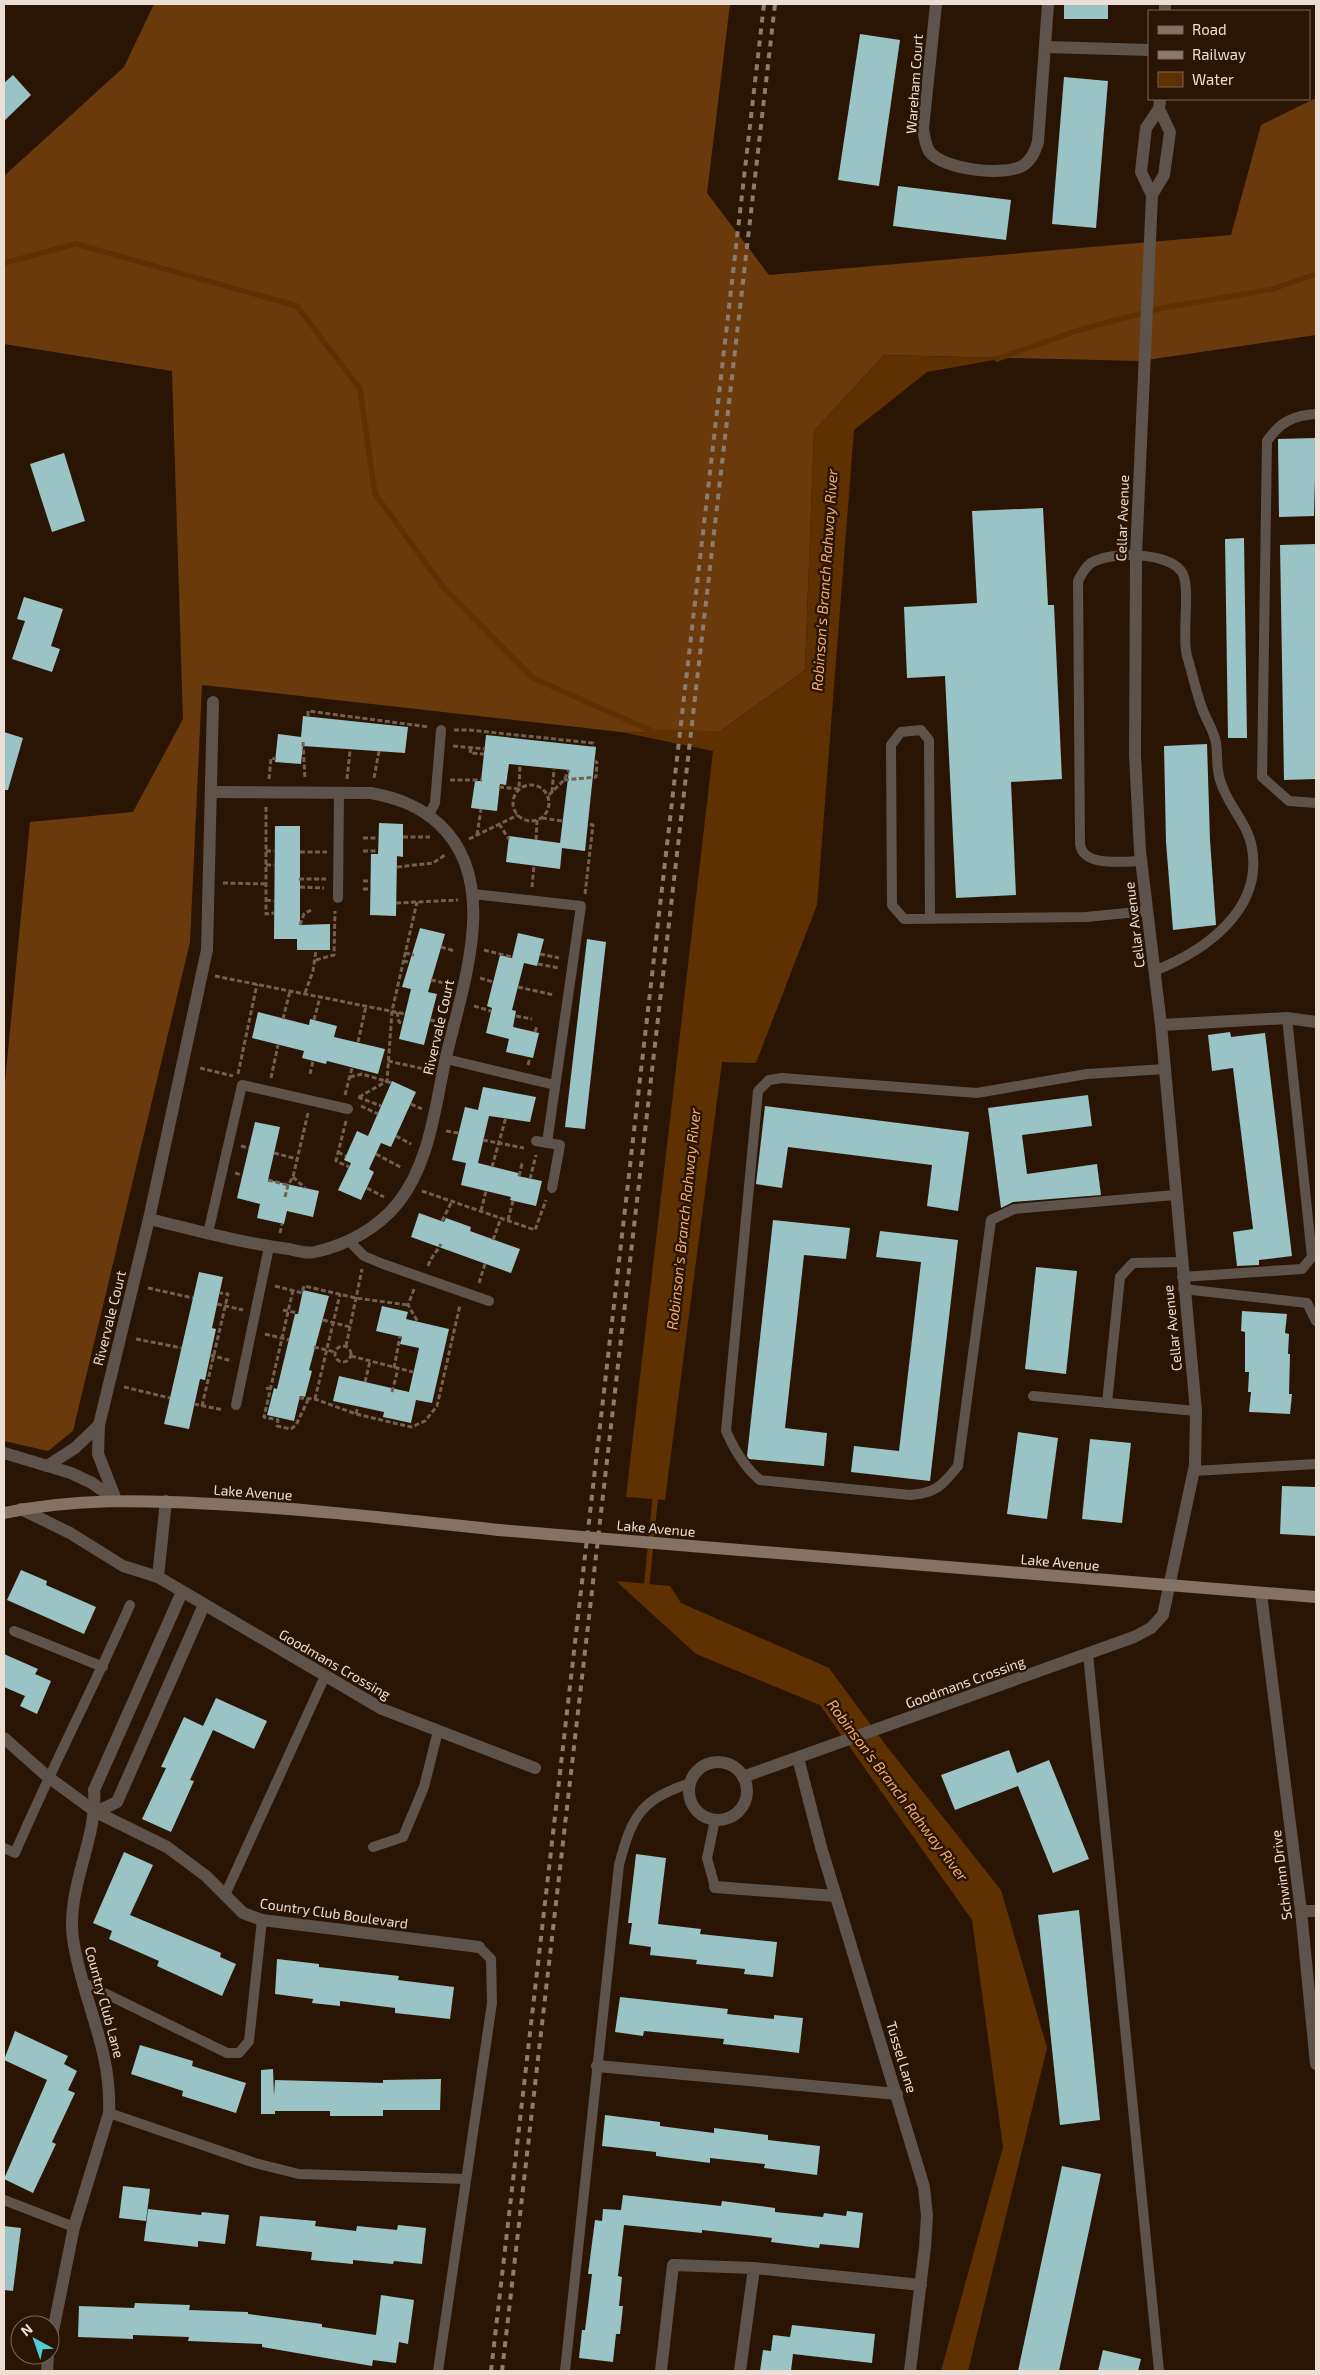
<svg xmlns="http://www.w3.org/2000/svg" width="1320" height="2375" font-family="'Exo 2',sans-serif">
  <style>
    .forest { fill: #6a3a0d }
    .water { fill: #5f3000 }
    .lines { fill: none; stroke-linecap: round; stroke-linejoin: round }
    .stream { stroke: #5f3000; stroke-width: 5.5 }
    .building { fill: #99c3c5 }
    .path { stroke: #725f50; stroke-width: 3; stroke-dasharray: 5 2.5; stroke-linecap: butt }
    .lane { stroke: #5e534a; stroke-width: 10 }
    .street { stroke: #5e534a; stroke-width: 12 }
    .secondary { stroke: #847265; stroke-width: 12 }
    .rail { stroke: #8d7b6d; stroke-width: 4; stroke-dasharray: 6 6; stroke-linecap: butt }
    .secondary-bridge { stroke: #847265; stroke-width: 12 }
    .labels { text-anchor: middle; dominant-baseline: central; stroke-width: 5; stroke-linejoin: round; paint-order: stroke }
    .street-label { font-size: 14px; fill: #edded3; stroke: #2a1504 }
    .water-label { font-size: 15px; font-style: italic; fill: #f5ad75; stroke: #2a1504 }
  </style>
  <rect width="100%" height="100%" fill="#2a1504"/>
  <polygon class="forest" points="154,4 730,4 707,193 769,275 1231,235 1261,125 1316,98 1316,335 1140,361 884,355 814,431 805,670 716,734 621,732 202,685 190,942 73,1431 48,1451 4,1441 4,1093 30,822 133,812 183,719 172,371 4,344 4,176 124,67"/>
  <g class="water">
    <polygon points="884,355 1005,358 927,372 854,430 817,905 756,1063 722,1062 665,1500 626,1497 713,751 621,732 716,734 805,670 814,431"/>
    <polygon points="616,1581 670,1586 681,1603 829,1668 888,1748 1001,1890 1047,2048 968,2371 941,2371 1003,2147 972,1920 820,1705 696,1654"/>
  </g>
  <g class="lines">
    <g class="stream">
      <polyline points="4,263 76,244 297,306 360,389 375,494 444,588 533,678 654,732 716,734"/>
      <polyline points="997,359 1079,330 1162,308 1273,289 1316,274"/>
      <polyline points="646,1592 656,1491"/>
    </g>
  </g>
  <g class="building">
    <rect x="1064" y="4" width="44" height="15"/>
    <polygon points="860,34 900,40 879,186 838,180"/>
    <polygon points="13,75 31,95 4,121 4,83"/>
    <polygon points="1064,77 1108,81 1096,228 1052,224"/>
    <polygon points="898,186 1011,200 1006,240 893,226"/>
    <polygon points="1316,438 1314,516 1279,517 1278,439"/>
    <polygon points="64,453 85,521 52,532 30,464"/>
    <polygon points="1043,508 1048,605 1054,605 1062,779 1011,782 1016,895 956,898 945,676 907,678 904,607 977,603 972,511"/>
    <polygon points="1244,538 1247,738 1228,738 1225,539"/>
    <polygon points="1316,544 1316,779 1284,780 1280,545"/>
    <polygon points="24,597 63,609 51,646 60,649 52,672 12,659 25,621 17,619"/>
    <polygon points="303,716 408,727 405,753 303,746 301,764 275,762 278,734 301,737"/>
    <polygon points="4,732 23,738 8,790 4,790"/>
    <polygon points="486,735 596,747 585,851 562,848 560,869 506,862 509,836 560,843 569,770 509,764 506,785 500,784 497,811 471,808 475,781 481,781"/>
    <polygon points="1207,744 1210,840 1216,925 1173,930 1166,842 1164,746"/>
    <polygon points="379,823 403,824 403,857 397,856 396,916 370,915 371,854 378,854"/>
    <polygon points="275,826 300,826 300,925 330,924 330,950 297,950 297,939 274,939"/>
    <polygon points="420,928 445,934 428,992 437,994 424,1045 399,1039 411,989 402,987"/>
    <polygon points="518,933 544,939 537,966 524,963 512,1010 516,1011 513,1027 539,1033 533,1058 506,1052 509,1039 486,1033 492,1008 487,1006 500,955 512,958"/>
    <polygon points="587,939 606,942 585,1129 565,1127"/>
    <polygon points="258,1012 309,1025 310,1019 337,1026 334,1037 385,1049 378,1074 327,1061 326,1064 302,1058 304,1051 252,1038"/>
    <polygon points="1230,1032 1231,1037 1265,1033 1292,1256 1259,1260 1259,1265 1237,1266 1233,1232 1253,1229 1233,1068 1212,1071 1208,1035"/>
    <polygon points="392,1081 416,1092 391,1147 381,1143 369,1169 374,1172 361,1200 338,1190 351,1163 344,1160 357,1131 368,1136"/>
    <polygon points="483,1087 536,1097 530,1122 489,1116 478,1163 518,1173 518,1176 542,1181 536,1206 510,1200 511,1197 461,1185 466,1163 452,1160 465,1107 478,1110"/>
    <polygon points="1088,1095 1092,1126 1022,1135 1027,1174 1097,1164 1101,1195 1013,1202 1001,1208 988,1108"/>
    <polygon points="765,1106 969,1132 958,1211 927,1206 932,1165 788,1147 782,1188 756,1184"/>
    <polygon points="255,1122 280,1127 268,1180 319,1191 313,1217 287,1211 284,1224 257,1218 260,1204 237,1198"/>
    <polygon points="419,1213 444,1222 446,1218 471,1227 470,1231 520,1249 511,1273 411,1237"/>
    <polygon points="773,1220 850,1228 846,1259 804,1255 785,1428 827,1433 824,1466 749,1459 747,1456"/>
    <polygon points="880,1231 958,1240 930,1481 851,1472 854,1446 899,1451 921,1262 876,1257"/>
    <polygon points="1036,1267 1077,1271 1066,1374 1025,1369"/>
    <polygon points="199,1272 223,1277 212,1328 216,1329 205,1380 200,1379 189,1429 164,1424"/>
    <polygon points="303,1290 329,1296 309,1370 312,1371 305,1397 300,1396 294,1421 267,1415 274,1388 277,1389 295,1314 298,1314"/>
    <polygon points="382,1306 408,1312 406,1319 449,1329 432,1403 416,1400 411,1423 383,1417 384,1412 333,1401 339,1376 409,1392 419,1348 400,1344 402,1337 376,1331"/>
    <polygon points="1242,1311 1287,1314 1285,1333 1289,1334 1288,1354 1290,1354 1289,1394 1292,1394 1290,1414 1249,1412 1251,1392 1248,1392 1249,1372 1245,1372 1245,1332 1241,1331"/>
    <polygon points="1018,1432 1058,1438 1047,1519 1007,1514"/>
    <polygon points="1090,1439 1131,1443 1122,1523 1082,1519"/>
    <polygon points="1282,1486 1316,1487 1316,1536 1280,1534"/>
    <polygon points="21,1570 47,1581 46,1585 96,1607 84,1634 7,1600"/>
    <polygon points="4,1654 38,1669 35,1674 51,1681 37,1714 20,1706 25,1696 4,1687"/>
    <polygon points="216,1698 267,1721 254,1749 213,1730 190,1780 194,1781 171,1832 142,1819 166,1768 161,1767 184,1717 203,1726"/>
    <polygon points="1009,1750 1017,1773 1049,1760 1089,1859 1053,1873 1018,1786 955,1810 941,1775"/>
    <polygon points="124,1852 153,1865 130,1915 221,1953 220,1957 236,1964 222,1996 157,1966 159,1961 109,1939 112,1931 93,1923"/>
    <polygon points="636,1854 666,1858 658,1924 701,1929 700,1934 777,1942 773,1977 744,1974 745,1969 696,1964 697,1960 650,1955 651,1947 629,1944 632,1923 628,1923"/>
    <polygon points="1079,1910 1100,2120 1060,2125 1038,1915"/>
    <polygon points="277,1959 319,1964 319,1967 399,1976 398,1980 454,1987 450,2019 395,2013 395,2008 340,2001 340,2006 312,2003 313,1999 275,1994"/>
    <polygon points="620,1997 728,2009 727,2014 774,2019 774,2015 803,2018 799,2053 723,2044 724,2039 644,2031 643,2036 615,2032"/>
    <polygon points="15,2031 68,2056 64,2064 77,2071 68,2090 75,2093 52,2142 56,2144 33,2193 4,2179 47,2080 4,2060"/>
    <polygon points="140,2045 193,2061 192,2066 246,2083 236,2113 182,2096 183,2091 131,2074"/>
    <polygon points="273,2069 274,2096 275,2080 383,2083 383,2080 441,2079 440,2110 383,2110 383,2116 330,2116 330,2111 275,2111 275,2114 261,2114 261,2070"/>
    <polygon points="605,2115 660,2122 660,2126 714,2133 714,2128 768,2135 768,2140 820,2146 817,2175 764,2168 765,2164 710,2158 710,2163 656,2156 656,2152 602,2146"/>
    <polygon points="1062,2166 1101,2174 1059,2371 1018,2371"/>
    <polygon points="123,2186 150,2189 146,2221 119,2218"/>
    <polygon points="623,2195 721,2206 722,2201 775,2208 775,2212 823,2217 824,2213 846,2216 847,2211 863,2213 859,2248 820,2244 819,2248 771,2242 772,2238 702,2230 702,2233 624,2225 618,2276 622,2277 619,2306 623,2306 620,2334 616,2334 613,2362 579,2358 582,2330 585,2330 592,2274 588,2274 595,2220 602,2221 603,2209 621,2210"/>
    <polygon points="148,2209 201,2215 202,2212 229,2215 225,2244 198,2241 198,2247 144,2241"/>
    <polygon points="260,2216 316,2221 315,2226 356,2231 357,2226 397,2230 398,2225 426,2228 422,2264 394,2261 393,2264 353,2260 353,2264 311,2260 312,2252 256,2246"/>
    <polygon points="4,2226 21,2228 13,2291 4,2290"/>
    <polygon points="381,2295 414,2300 408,2344 399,2342 396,2363 373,2360 372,2366 262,2347 262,2344 188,2341 189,2337 133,2335 133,2339 78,2337 79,2306 134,2308 135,2303 190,2305 189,2310 248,2312 248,2314 322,2324 322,2327 376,2335"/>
    <polygon points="792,2325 875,2334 872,2363 793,2354 791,2371 760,2371 763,2350 771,2351 773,2335 790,2337"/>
    <polygon points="1103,2350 1141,2359 1138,2371 1098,2371"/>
  </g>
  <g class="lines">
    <g class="path">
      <polyline points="308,716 308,711 429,727"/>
      <polyline points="454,730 469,730 593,743 593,747"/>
      <polyline points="303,742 305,779"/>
      <polyline points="453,746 485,749"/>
      <polyline points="471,748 470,753 484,754"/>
      <polyline points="374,778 379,751"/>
      <polyline points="269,779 271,758 276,759"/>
      <polyline points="347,779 350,751"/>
      <polyline points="450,780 482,780"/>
      <polyline points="564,780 596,777 597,762 595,762"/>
      <circle cx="531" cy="803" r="18"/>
      <polyline points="499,787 519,789 520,765"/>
      <polyline points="552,792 554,769"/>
      <polyline points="549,795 564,780 569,770"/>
      <polyline points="266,807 266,914 274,913"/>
      <polyline points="542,818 562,821"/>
      <polyline points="499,824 509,839"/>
      <polyline points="477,835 481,809"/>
      <polyline points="403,837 430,837"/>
      <polyline points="363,838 378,838"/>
      <polyline points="469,839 518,815"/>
      <polyline points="536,840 537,820"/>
      <polyline points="266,851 274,851"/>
      <polyline points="363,851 378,851"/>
      <polyline points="300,852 327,852"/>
      <polyline points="266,865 274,865"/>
      <polyline points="397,867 433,863 445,855"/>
      <polyline points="299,879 326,879"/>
      <polyline points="363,881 371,881"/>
      <polyline points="223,883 266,884"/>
      <polyline points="300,887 324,888"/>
      <polyline points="532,887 534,865"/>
      <polyline points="363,889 371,889"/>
      <polyline points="585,894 593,825 589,824"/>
      <polyline points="266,900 274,901"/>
      <polyline points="396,903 458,900"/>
      <polyline points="300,925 304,914 311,910"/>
      <polyline points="441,947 455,951"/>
      <polyline points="484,950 512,957"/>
      <polyline points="405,953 414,955"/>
      <polyline points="540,954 559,958"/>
      <polyline points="316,960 334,955 335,911"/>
      <polyline points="404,961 408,962"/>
      <polyline points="538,964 559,968"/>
      <polyline points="215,976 405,1014"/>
      <polyline points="480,978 493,982"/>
      <polyline points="431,980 449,984"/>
      <polyline points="518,987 554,995"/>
      <polyline points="305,993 313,971 316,950"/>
      <polyline points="474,1006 491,1011"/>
      <polyline points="397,1012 399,1022 403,1023"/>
      <polyline points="516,1016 532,1019"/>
      <polyline points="283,1019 290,991"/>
      <polyline points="314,1020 320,997"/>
      <polyline points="430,1020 439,1022"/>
      <polyline points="535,1032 537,1026"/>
      <polyline points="358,1042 366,1006"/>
      <polyline points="388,1061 429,1070"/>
      <polyline points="528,1065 530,1058"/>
      <polyline points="200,1068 233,1076"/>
      <polyline points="238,1074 257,984"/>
      <polyline points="310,1074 313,1061"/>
      <polyline points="350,1077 362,1074 392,1083"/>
      <polyline points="271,1078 278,1045"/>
      <polyline points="345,1095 352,1068"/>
      <polyline points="358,1097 381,1106"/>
      <polyline points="359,1097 387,1081 392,1011 417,902"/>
      <polyline points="411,1104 422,1109"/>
      <polyline points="361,1106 378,1114"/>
      <polyline points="346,1121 336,1161 349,1167"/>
      <polyline points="446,1131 458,1133"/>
      <polyline points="396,1136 411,1144"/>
      <polyline points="483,1140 524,1148"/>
      <polyline points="241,1146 249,1148"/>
      <polyline points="338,1152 346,1156"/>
      <polyline points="274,1153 297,1159"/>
      <polyline points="376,1154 402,1168"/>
      <polyline points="492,1167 506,1117"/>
      <polyline points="235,1173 242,1175"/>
      <polyline points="519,1176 522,1164 524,1164"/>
      <polyline points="293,1177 305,1188"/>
      <polyline points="530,1179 536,1155"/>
      <polyline points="268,1180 288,1185"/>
      <polyline points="367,1188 384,1197"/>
      <polyline points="422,1191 535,1230 546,1200"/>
      <polyline points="285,1197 288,1185 293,1177 308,1113"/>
      <polyline points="481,1211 486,1191"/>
      <polyline points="508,1220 513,1201"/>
      <polyline points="442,1221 452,1201"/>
      <polyline points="280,1233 282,1224"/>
      <polyline points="493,1240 501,1218"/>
      <path d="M428,1266C432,1255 437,1252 441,1244"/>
      <polyline points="479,1283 485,1264"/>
      <polyline points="275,1286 302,1293 304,1286 356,1298 408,1305"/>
      <polyline points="148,1288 193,1298"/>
      <polyline points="414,1289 408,1305 418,1322"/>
      <polyline points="293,1290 264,1417 278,1420 277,1426 291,1429 296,1425 308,1400"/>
      <polyline points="217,1304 243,1310"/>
      <polyline points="283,1310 298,1313"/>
      <polyline points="323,1320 350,1327"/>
      <polyline points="265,1334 289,1340"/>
      <polyline points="136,1339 182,1348"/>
      <circle cx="343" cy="1354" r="8"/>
      <polyline points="346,1346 362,1269"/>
      <polyline points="314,1347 335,1352"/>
      <polyline points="210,1355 232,1361"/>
      <polyline points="351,1356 413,1372"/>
      <polyline points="394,1368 400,1336"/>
      <polyline points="365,1382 370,1361"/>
      <polyline points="124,1387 170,1398"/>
      <polyline points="266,1388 273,1389"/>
      <polyline points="392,1392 398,1369"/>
      <polyline points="299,1398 315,1399 356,1414 411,1427 425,1421 437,1406 460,1305"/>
      <polyline points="315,1399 340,1294"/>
      <polyline points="194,1404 223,1410"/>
      <polyline points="202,1406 228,1294 220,1293"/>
      <polyline points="356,1414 358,1406"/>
    </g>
    <g class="lane">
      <path d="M1316,414C1294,415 1280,422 1267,441L1262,777L1289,801L1316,803"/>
      <polyline points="429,815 435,803 441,730"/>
      <path d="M1141,861C1125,861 1083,868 1080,844L1078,581C1081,575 1085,567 1091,563C1110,551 1167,552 1181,571C1192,584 1181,635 1187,656C1192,673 1196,691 1202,708C1206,720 1214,730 1216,743C1218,755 1216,768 1220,780C1227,805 1248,823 1252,848C1263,910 1205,951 1154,971"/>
      <polyline points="473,894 581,906 547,1143"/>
      <polyline points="338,898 339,792"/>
      <polyline points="930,919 929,740 921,730 901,732 891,745 892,905 904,919 1086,917 1147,911"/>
      <polyline points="446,1059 555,1085"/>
      <path d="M1165,1069L1087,1074L977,1093L782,1078L769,1080L758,1091L726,1431C734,1449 744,1467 760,1480L910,1495C936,1493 942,1486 958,1466L991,1220L1014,1209L1175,1195"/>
      <polyline points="536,1141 560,1145 552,1188"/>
      <polyline points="208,1233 242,1085 348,1109"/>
      <polyline points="349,1241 364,1256 383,1264 489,1301"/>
      <polyline points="1182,1277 1302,1269 1312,1257 1287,1018"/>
      <polyline points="1183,1289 1307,1303 1316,1321"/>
      <polyline points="1033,1396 1196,1411"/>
      <polyline points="1107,1403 1120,1277 1133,1263 1181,1262"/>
      <polyline points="236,1405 269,1247"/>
      <polyline points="1193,1471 1316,1464"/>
      <polyline points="14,1631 103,1667"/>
      <polyline points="1088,1654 1159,2371"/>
      <polyline points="373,1847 403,1837 424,1787 438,1731"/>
      <path d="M4,1848L15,1853C51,1769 93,1689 130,1605"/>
      <polyline points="715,1887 707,1858 715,1820"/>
      <polyline points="225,1895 325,1676"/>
      <polyline points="84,1983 227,2053 239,2053 249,2041 262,1920"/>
      <polyline points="109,2113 255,2163 299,2174 465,2179"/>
      <polyline points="4,2200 74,2227"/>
      <polyline points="438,2371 492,2003 491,1959 479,1947"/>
      <path d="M565,2371L619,1865C632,1815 641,1800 690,1783"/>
    </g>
    <g class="street">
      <path d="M936,4L923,128C924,136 925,144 929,151C942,170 1006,177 1024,165C1032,159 1035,151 1038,142L1048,4"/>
      <polyline points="1165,11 1165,4"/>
      <polyline points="1046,47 1149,50"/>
      <polyline points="1152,195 1164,175 1170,132 1159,109 1160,99"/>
      <polyline points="1161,1025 1287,1018 1316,1022"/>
      <path d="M149,1219C195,1230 242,1243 289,1249C297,1251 307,1254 315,1252C347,1245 378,1228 398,1203C430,1163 435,1106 446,1057C462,987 502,882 439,824C419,806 398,798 371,793L213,792"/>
      <polyline points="4,1453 71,1473 92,1483 116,1500"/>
      <polyline points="47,1466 75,1448 99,1425"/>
      <polyline points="116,1500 98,1454 99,1425 149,1219 207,950 213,702"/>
      <polyline points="21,1509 70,1533 123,1566 158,1577 382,1709 535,1768"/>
      <polyline points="158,1577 166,1501"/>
      <polyline points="1261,1594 1301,1911 1316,2064"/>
      <polyline points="4,1738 48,1777 96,1812 167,1847 206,1876 243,1913 262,1920 479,1947"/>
      <polyline points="798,1758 821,1847 924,2187 927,2216 925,2247 910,2371"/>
      <circle cx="718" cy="1791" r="29"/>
      <polyline points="743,1777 1134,1637 1151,1628 1163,1615 1195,1465 1196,1411 1161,1025 1140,851 1135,755 1136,555 1152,195 1141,172 1146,128 1159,109"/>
      <polyline points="96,1812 117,1802 204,1605"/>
      <polyline points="715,1887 836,1896"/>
      <polyline points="1301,1911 1316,1911"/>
      <polyline points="597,2066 897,2094"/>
      <polyline points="754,2268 921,2285"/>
      <path d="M50,2346L74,2227L109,2113C112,2048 82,2000 73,1939C66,1886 98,1840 94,1790L182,1592"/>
      <polyline points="47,2371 48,2355"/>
      <polyline points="661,2371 673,2265 754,2268 740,2371"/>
    </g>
    <g class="secondary">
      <path d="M4,1513C75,1498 144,1500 215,1504C310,1509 405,1520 499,1530"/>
      <polyline points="715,1548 1316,1597"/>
    </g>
    <g class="rail">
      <polyline points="491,2371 764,4"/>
      <polyline points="502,2371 775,4"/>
    </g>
    <polyline class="secondary-bridge" points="499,1530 715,1548"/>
  </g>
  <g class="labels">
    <g class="street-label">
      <text transform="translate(914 84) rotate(-86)">Wareham Court</text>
      <text transform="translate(1122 518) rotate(-88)">Cellar Avenue</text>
      <text transform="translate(1134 925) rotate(-97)">Cellar Avenue</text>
      <text transform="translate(438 1027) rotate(-77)">Rivervale Court</text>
      <text transform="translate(109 1318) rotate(-76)">Rivervale Court</text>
      <text transform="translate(1172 1328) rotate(-96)">Cellar Avenue</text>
      <text transform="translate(253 1492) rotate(4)">Lake Avenue</text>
      <text transform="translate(656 1528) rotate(5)">Lake Avenue</text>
      <text transform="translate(1060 1562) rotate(5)">Lake Avenue</text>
      <text transform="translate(335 1664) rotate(30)">Goodmans Crossing</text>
      <text transform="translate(965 1682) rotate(-20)">Goodmans Crossing</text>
      <text transform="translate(1281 1875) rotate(-97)">Schwinn Drive</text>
      <text transform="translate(334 1913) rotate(8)">Country Club Boulevard</text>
      <text transform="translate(105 2002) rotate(75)">Country Club Lane</text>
      <text transform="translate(902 2057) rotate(73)">Tussel Lane</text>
    </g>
    <g class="water-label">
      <text transform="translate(824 580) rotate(-86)">Robinson's Branch Rahway River</text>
      <text transform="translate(683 1219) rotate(-84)">Robinson's Branch Rahway River</text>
      <text transform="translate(898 1790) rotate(53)">Robinson's Branch Rahway River</text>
    </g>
  </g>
  <rect width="1320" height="2375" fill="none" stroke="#edded3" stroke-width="10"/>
  <rect x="1148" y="10" width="162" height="90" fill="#2a1504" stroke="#786557"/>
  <rect x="1158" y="26" width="25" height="8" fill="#847265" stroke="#786557"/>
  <text x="1192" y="35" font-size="15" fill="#edded3">Road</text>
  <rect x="1158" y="51" width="25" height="8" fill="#8d7b6d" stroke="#786557"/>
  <text x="1192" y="60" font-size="15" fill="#edded3">Railway</text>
  <rect x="1158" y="72" width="25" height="15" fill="#5f3000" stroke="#786557"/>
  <text x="1192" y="85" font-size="15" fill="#edded3">Water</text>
  <g transform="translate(35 2340) rotate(320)"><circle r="24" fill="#2a1504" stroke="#786557"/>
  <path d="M0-4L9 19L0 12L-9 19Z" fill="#51ccd3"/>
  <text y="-8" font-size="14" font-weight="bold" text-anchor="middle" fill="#edded3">N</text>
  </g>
</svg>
